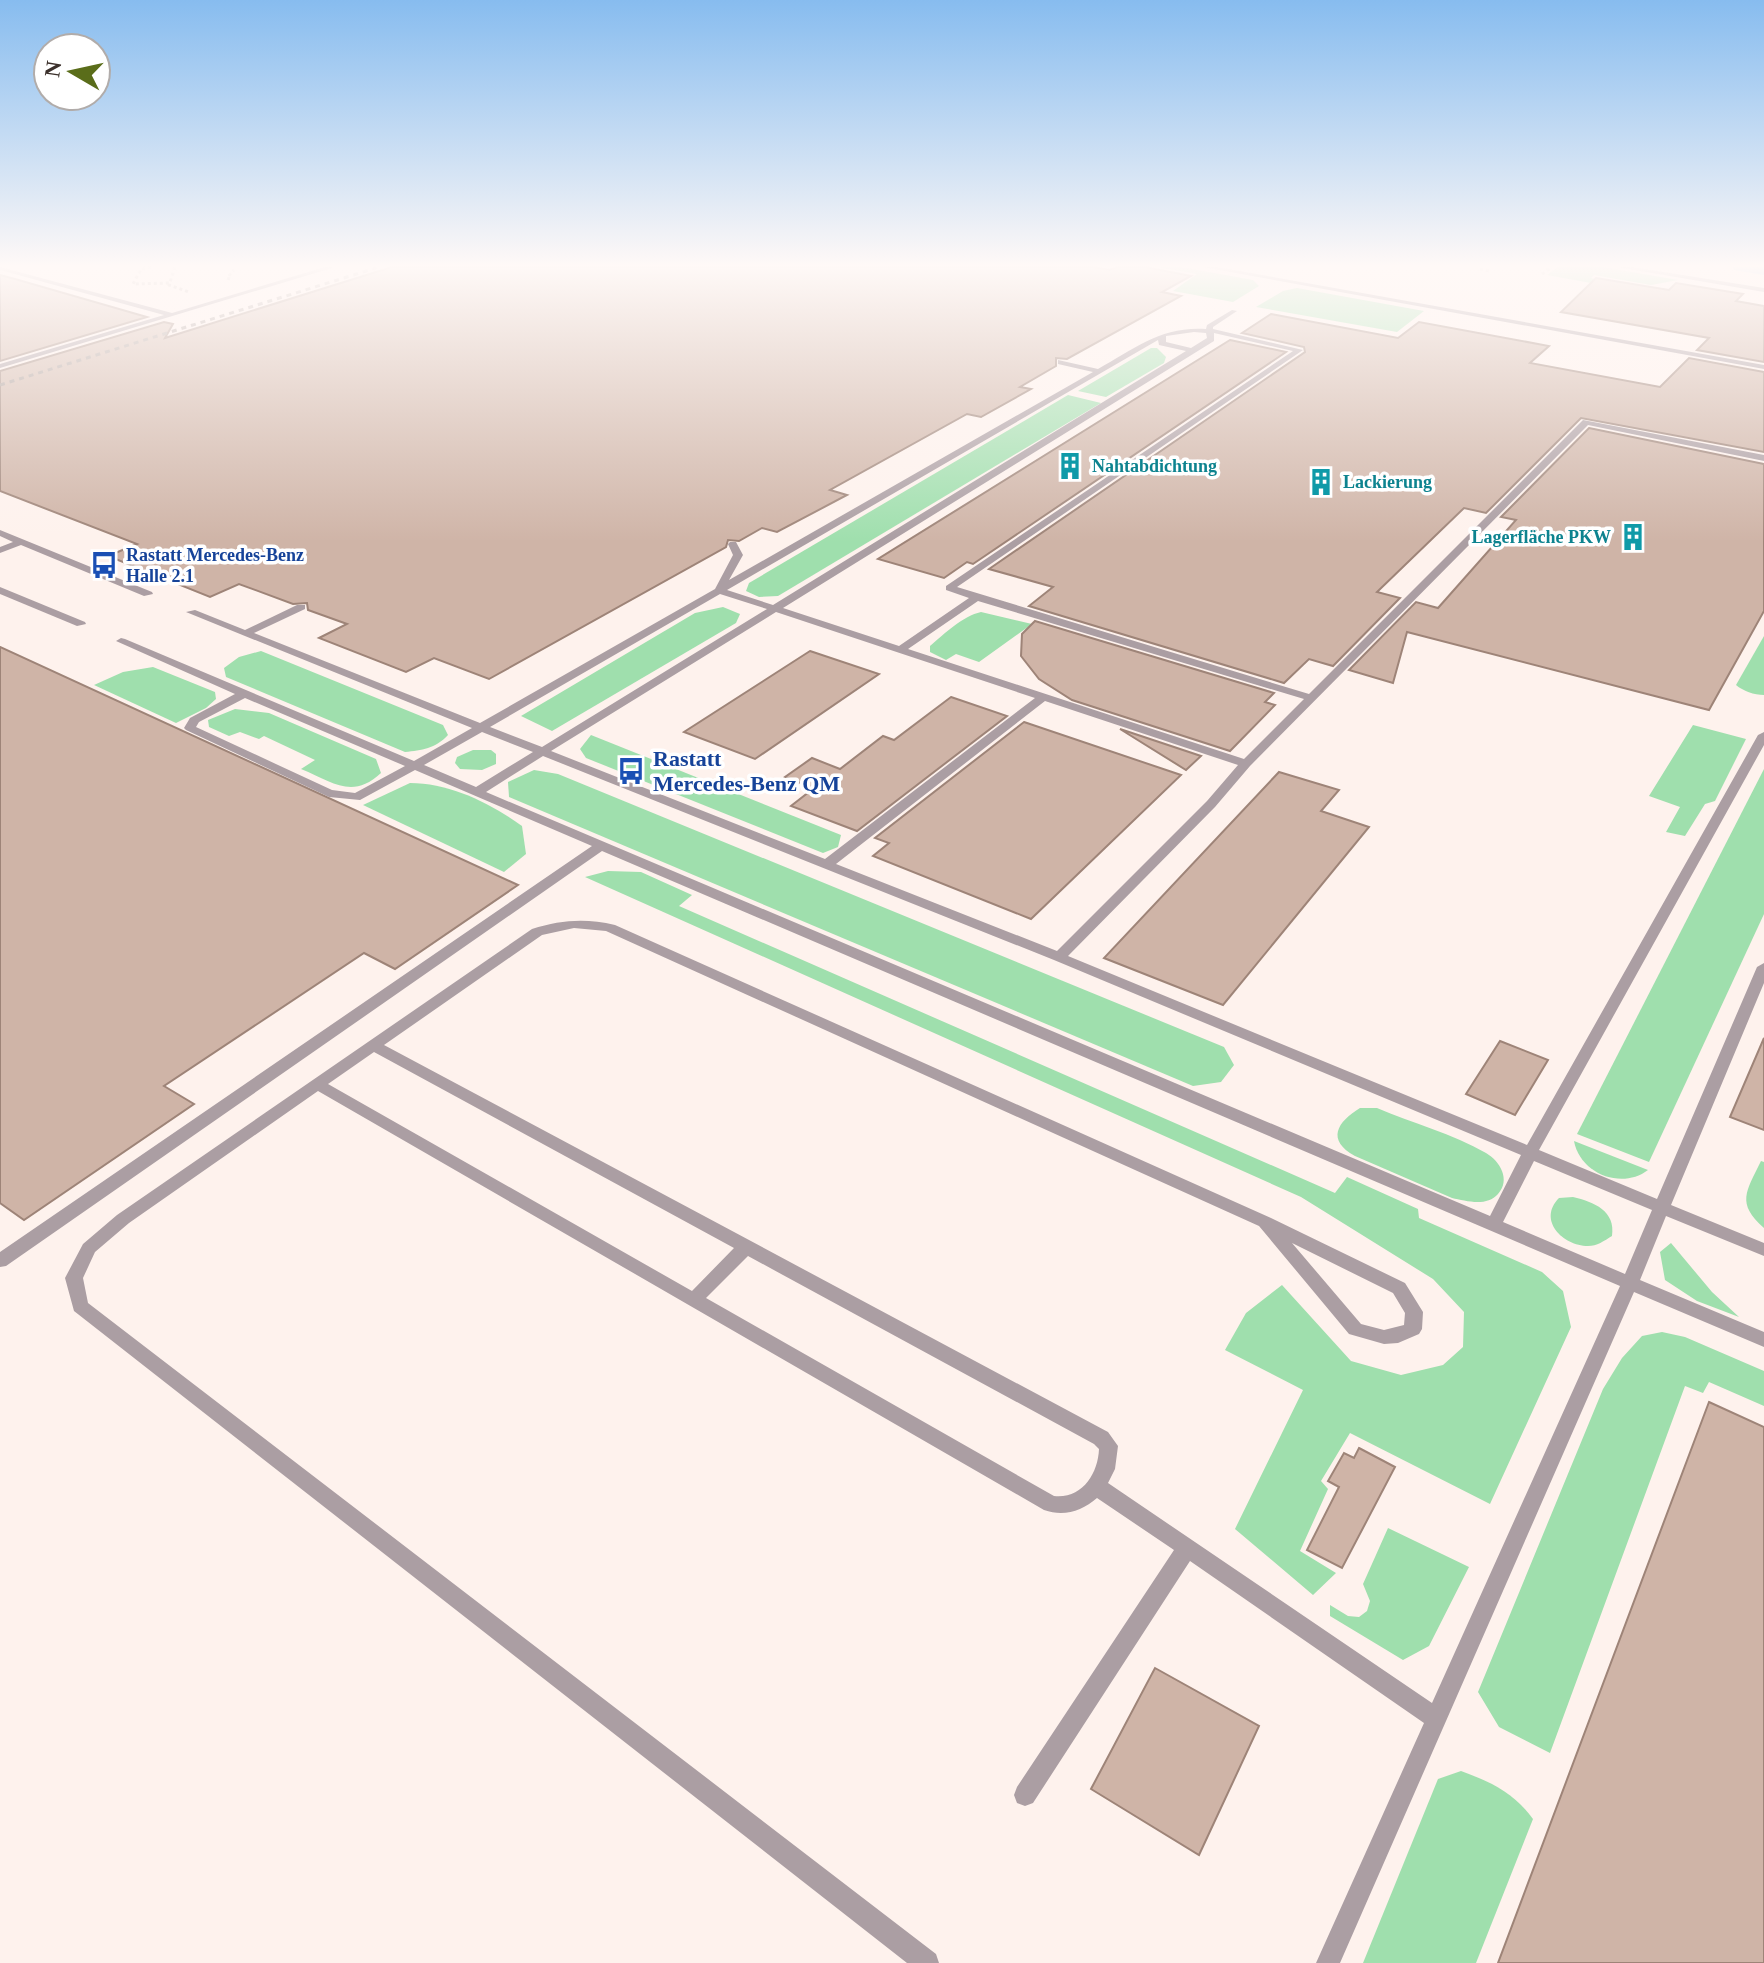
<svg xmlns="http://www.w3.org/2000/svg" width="1764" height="1963" font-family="'Times New Roman',serif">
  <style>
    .green { fill: #9fdfad }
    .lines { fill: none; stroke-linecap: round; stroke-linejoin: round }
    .canal { fill: #95c9f9; fill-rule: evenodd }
    .building { fill: #cfb4a7; stroke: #9e8478; stroke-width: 2 }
    .path { stroke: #b7aba6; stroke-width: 3; stroke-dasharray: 3 3; stroke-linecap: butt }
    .service { fill: #ab9ea3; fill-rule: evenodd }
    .rail { stroke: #a69a95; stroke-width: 3; stroke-dasharray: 5 5; stroke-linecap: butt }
    .labels { text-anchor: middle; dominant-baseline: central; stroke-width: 7; stroke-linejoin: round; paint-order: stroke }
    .far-culture-label { font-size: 18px; font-weight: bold; fill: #0d838f; stroke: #fff; text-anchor: start }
    .far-transit-label { font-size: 18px; font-weight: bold; fill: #164399; stroke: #fff; text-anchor: start }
    .transit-label { font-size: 22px; font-weight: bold; fill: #164399; stroke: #fff; text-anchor: start }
  </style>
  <rect width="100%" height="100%" fill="#fef2ed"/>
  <g class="green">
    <polygon points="1158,267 1181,267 1253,280 1259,286 1233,302 1173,291 1197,274"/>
    <polygon points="1558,267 1603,267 1678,280 1651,285 1594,275 1591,278 1595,279 1591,283 1547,275"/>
    <polygon points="1297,288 1424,311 1397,332 1256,307 1283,291"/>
    <polygon points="1151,348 1157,348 1166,357 1164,363 1106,397 1078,391"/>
    <polygon points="1068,395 1101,403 778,596 759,597 746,591 749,583"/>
    <polygon points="723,607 740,614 736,623 552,731 521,716 695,613"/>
    <path d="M981,612L1032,624L979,662L956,654L946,660L930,652V646C944,634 963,616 981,612Z"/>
    <path d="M1764,636V695C1754,695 1743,691 1736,685Z"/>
    <path d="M261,651L443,725L448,735C435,749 422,750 405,752L226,677L224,668L239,657Z"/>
    <polygon points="153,667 215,692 216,699 206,708 176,723 94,685 123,672"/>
    <path d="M235,709L269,713L376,759L381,773C352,800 333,782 301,769L315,760L264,736L259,739L240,732L229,736L209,727L208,720Z"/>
    <polygon points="1693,725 1746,739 1715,801 1705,804 1685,836 1666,832 1680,807 1649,796"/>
    <polygon points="591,735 841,835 838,847 823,853 586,758 580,749"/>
    <polygon points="473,750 491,750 496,754 496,764 482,770 460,769 455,763 457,757"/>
    <polygon points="1764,769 1764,914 1649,1162 1577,1134"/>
    <polygon points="534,770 558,774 1224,1047 1234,1065 1221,1082 1193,1086 509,797 508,782"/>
    <path d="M410,783C450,783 490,803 522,826L526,854L504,872L363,805Z"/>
    <polygon points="608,871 641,872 692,895 679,906 1335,1193 1347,1177 1418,1209 1419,1218 1542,1272 1563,1291 1571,1327 1490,1504 1350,1433 1321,1481 1328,1489 1300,1551 1336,1573 1313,1595 1235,1529 1303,1390 1225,1350 1246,1313 1282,1285 1351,1361 1401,1375 1443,1365 1463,1347 1464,1312 1433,1279 1301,1197 585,877"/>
    <path d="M1360,1108H1377C1412,1123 1453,1134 1486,1153C1500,1161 1511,1180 1498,1194C1487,1207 1466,1201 1452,1198L1355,1156C1326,1140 1337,1122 1360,1108Z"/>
    <path d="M1574,1141L1648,1170C1622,1190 1580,1174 1574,1141Z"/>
    <path d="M1761,1161L1764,1162V1228C1736,1203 1746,1192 1761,1161Z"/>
    <path d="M1573,1197C1594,1202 1616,1211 1612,1236C1604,1241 1597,1246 1588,1246C1563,1246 1537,1220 1559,1198Z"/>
    <polygon points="1671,1243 1712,1292 1739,1317 1697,1301 1665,1280 1660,1252"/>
    <polygon points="1662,1332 1685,1337 1764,1371 1764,1406 1709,1382 1703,1393 1685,1386 1550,1753 1499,1727 1478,1692 1603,1389 1622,1358 1642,1336"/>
    <polygon points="1388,1528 1469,1567 1429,1646 1403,1660 1330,1616 1330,1605 1348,1616 1359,1617 1367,1611 1370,1601 1363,1584"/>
    <path d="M1461,1771C1491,1782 1513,1792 1533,1819L1476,1963H1363L1438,1779Z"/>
  </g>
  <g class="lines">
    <polygon class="canal" points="1732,267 1764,267 1764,275 1734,270"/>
  </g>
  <g class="building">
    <polygon points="392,267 1092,267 1110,270 1118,267 1145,267 1191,276 1162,292 1181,296 1067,359 1056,358 1056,366 1020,387 1031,389 981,417 967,414 830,490 847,495 777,532 762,528 739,541 728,540 726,547 489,679 434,658 406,672 319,638 347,624 308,610 307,603 293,604 239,584 210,597 108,556 137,544 0,491 0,371 164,322 173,324 165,338"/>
    <polygon points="0,275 15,279 147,317 0,361"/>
    <polygon points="1596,278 1669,290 1676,283 1743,294 1736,301 1764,306 1764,362 1697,350 1709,338 1561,312"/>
    <polygon points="1271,314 1398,338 1419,322 1549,346 1530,363 1660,387 1689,358 1764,372 1764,452 1581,418 1486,513 1464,508 1377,592 1400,598 1333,666 1309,659 1284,683 1029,606 1053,587 989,569 1305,352 1304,347 1242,333"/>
    <polygon points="1230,340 1286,352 973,564 967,562 944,578 878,559"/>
    <polygon points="1589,428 1764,464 1764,611 1709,710 1407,632 1393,683 1349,670 1416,602 1438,608 1516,520 1501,517"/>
    <polygon points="1035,621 1274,693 1265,702 1275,705 1230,751 1072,700 1039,679 1021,656 1022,634"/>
    <polygon points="0,647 518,885 395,969 364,953 164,1086 194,1104 24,1220 0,1203"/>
    <polygon points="810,651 879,674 755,759 684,732"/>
    <polygon points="951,697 1007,716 857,831 791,806 814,788 785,777 812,758 840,769 883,736 894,740"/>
    <polygon points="1024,722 1181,775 1031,919 873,856 889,843 875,838"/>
    <polygon points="1120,729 1201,756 1186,770"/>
    <polygon points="1279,772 1339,790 1321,811 1369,827 1223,1005 1104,958"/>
    <polygon points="1764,1038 1764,1130 1730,1117"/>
    <polygon points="1500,1041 1548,1060 1515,1115 1466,1094"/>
    <polygon points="1709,1402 1764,1427 1764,1963 1498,1963"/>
    <polygon points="1359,1448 1395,1467 1342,1568 1307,1550 1339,1487 1328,1481 1344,1453 1354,1458"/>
    <polygon points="1155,1668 1259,1726 1199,1855 1091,1789"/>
  </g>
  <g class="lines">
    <g class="path">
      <polyline points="151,267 141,269 133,284 169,283"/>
      <polyline points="175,267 169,285 189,292"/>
      <polyline points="1480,269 1490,271"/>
      <polyline points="1542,274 1552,267"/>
      <polyline points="230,279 227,278 234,270"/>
    </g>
    <g class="service">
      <polygon points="0,267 172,313 325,267 335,267 0,368 0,364 164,315 0,270"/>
      <polygon points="1203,267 1217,267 1764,365 1764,369"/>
      <polygon points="1617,267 1632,267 1764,288 1764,292"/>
      <path d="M1232,310L1237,311L1213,327V329L1303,350L957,587L1309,694L1583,420L1764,455V461L1588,425L1250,766L1215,807L1068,956L1527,1145L1758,735L1764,732V745L1539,1150L1657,1199L1757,967L1764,963V983L1671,1205L1764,1243V1256L1666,1216L1640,1280L1764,1332V1347L1634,1292L1340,1963H1316L1424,1723L1190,1561L1033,1803L1025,1806L1017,1803L1014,1795L1017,1787L1174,1550L1097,1498C1082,1511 1064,1517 1044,1510L318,1091L129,1223L95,1252L83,1278L88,1303L936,1954L939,1963H907L74,1311L65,1278L83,1244L117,1215L532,929C561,920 585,918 615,925L1271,1218L1405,1283L1423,1312L1422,1329L1419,1334L1398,1343L1384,1344L1349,1334L1259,1226L606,931L574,928L542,935L384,1045L1108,1432L1118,1446L1115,1469L1108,1483L1432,1703L1620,1286L602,851L6,1266L0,1267V1252L592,846L415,770L360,800L329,797L186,730L184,728L190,718L235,694L116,641L121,638L125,639L414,761L472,728L186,612L195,610L245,630L297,605H305V609L254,633L480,723L715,589L733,555L728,544L730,542H736L743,555L729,580L1093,372L1058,364V360L1098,369C1135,348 1162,326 1206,329L1207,325ZM1194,332L1206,333L1207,338L1191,348L1166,342V336ZM1214,333L1293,351L946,586V590L969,598L899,646L783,608L1214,341ZM1158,340L1159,345L1186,351L773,605L727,590ZM720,594L767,609L542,747L490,727ZM978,601L1304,699L1244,759L908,649ZM776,612L1035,698L825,859L551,751ZM245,698L405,766L355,793L332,790L196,727L199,722ZM1045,701L1238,765L1207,801L1057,951L836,864ZM482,732L533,752L476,787L424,765ZM543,756L1054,960L1521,1155L1490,1216L486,792ZM374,1052L734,1248L692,1291L328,1084ZM1534,1161L1652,1210L1625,1274L1503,1222ZM1292,1243L1393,1293L1405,1313L1404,1325L1384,1330L1361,1324ZM748,1256L1094,1444L1099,1449C1098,1474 1082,1499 1054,1496L706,1298Z"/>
      <polygon points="0,530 152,592 153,594 144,596 21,545 0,553 0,547 13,542 0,536"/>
      <polygon points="0,587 85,622 86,624 77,626 0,594"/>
    </g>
    <polyline class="rail" points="0,385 379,267"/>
  </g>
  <linearGradient id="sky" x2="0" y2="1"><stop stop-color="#87bcef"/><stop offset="0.49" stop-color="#fff9f7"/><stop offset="1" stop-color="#fff9f7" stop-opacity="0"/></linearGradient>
  <rect width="1764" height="542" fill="url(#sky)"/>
  <defs>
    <g id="building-bare" transform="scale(2.16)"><path d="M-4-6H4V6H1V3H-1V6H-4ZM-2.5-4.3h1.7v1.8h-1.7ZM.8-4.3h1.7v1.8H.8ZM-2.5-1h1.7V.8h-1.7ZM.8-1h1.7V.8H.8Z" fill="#0f9aa8" stroke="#fff" stroke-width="2.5" paint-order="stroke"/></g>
    <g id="bus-bare" transform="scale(2.16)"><path d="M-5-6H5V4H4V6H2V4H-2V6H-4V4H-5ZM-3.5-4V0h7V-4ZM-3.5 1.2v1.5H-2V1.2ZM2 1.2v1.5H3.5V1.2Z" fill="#1a4fb4" stroke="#fff" stroke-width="2.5" paint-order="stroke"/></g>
  </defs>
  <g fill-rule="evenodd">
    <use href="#building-bare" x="1070" y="466"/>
    <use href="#building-bare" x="1321" y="482"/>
    <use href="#building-bare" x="1633" y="537"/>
    <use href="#bus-bare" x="104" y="565"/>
    <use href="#bus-bare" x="631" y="771"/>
  </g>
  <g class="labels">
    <g class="far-culture-label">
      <text x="1092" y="466">Nahtabdichtung</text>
      <text x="1343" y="482">Lackierung</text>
      <text x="1611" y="537" text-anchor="end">Lagerfläche PKW</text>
    </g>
    <g class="far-transit-label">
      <text x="126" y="555">Rastatt Mercedes-Benz<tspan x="126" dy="21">Halle 2.1</tspan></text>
    </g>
    <g class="transit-label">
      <text x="653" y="758">Rastatt<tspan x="653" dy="25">Mercedes-Benz QM</tspan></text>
    </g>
  </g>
  <g transform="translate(72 72) rotate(279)"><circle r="38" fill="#ffffff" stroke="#b1acaa" stroke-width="2"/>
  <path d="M0-6L14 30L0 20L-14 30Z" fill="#5a6d1a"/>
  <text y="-12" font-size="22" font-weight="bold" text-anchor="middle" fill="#3b302b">N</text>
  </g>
</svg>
